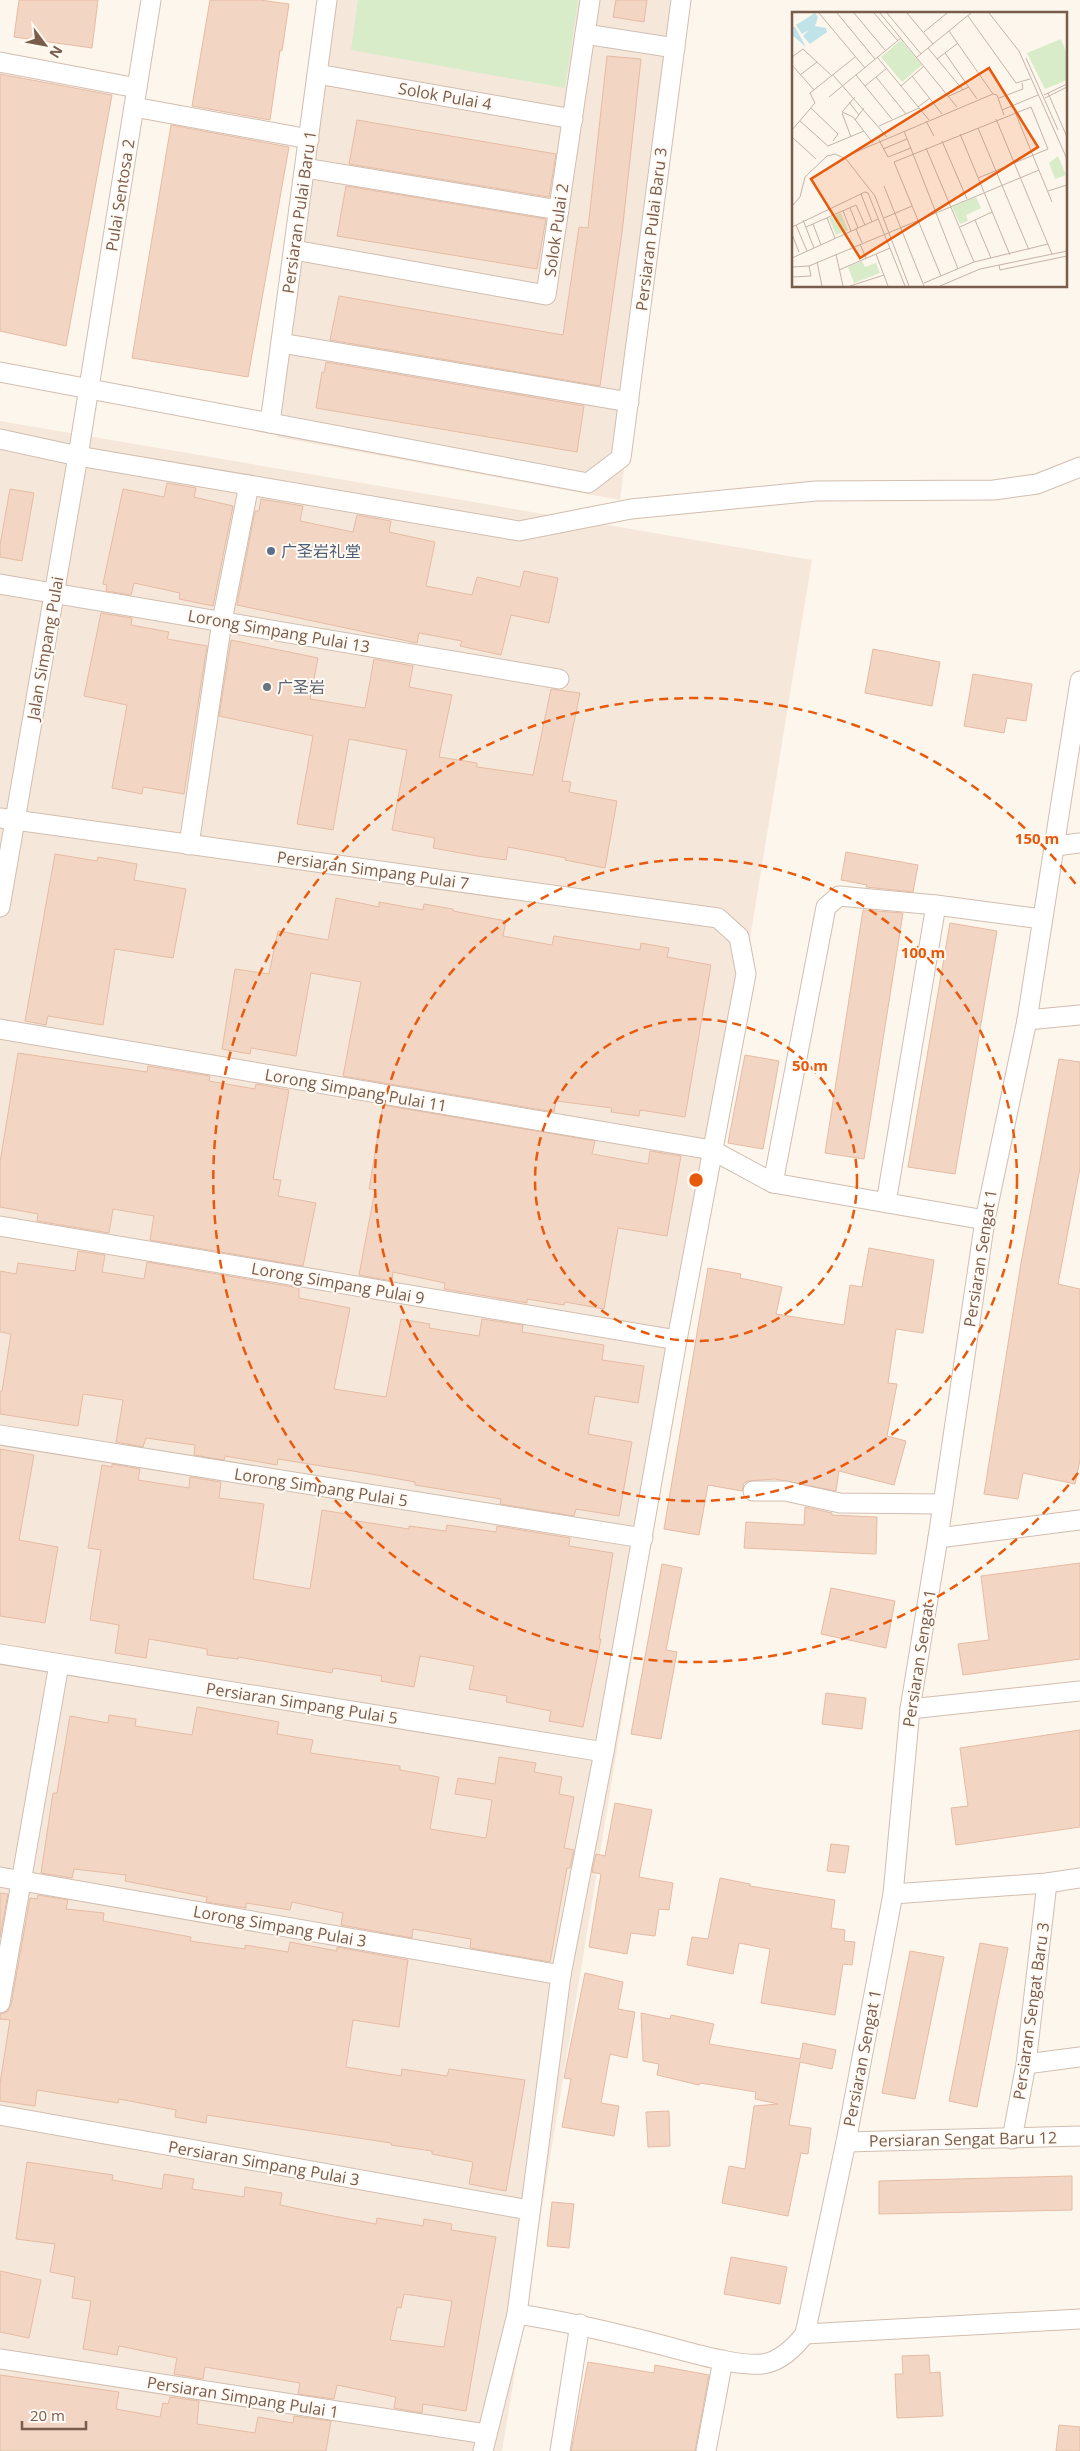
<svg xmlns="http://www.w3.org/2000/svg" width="1080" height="2451" font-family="'Open Sans','Noto Sans SC',sans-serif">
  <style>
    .residential { fill: #f5e8da }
    .green { fill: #d8ecc9 }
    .building { fill: #f3d5c3; stroke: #e6bba3; fill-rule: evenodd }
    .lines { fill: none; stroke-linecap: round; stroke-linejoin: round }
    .street-casing { stroke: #d1beb0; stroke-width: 21 }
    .street { stroke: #fff; stroke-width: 19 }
    .ring { fill: none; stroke: #e8590c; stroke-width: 2.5; stroke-dasharray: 9 6 }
    .service-dot { fill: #5c6f8a; stroke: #fffaf3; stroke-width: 2 }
    .worship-dot { fill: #6b7280; stroke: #fffaf3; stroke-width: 2 }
    .labels { text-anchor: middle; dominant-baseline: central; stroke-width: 4; stroke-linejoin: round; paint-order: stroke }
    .street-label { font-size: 16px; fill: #7a5c4d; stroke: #fffaf3 }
    .service-label { font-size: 16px; fill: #4e5e75; stroke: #fffaf3; text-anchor: start }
    .worship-label { font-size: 16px; fill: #5b616d; stroke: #fffaf3; text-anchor: start }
    .inset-road { fill: none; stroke: #c5b3a7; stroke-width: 1 }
    .view { fill: #e8590c; fill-opacity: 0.15; stroke: #e8590c; stroke-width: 2.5 }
    .inset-edge { fill: none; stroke: #7a5c4d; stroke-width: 2.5 }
    .centre { fill: #e8590c; stroke: #fffaf3; stroke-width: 2.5 }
    .ring-label { font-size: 15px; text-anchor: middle; font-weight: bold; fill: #e8590c; stroke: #fffaf3; stroke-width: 4; stroke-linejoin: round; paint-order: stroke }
  </style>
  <rect width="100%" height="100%" fill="#fdf6ec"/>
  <g class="residential">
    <polygon points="334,0 686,0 620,500 277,437"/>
    <polygon points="0,421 812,560 502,2451 0,2451"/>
  </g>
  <polygon class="green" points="358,0 578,0 565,88 351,50"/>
  <g class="building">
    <polygon points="19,0 98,0 92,48 14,37"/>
    <polygon points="210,0 260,0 289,4 282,51 280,50 270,120 192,106"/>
    <polygon points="616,0 647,0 644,22 613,17"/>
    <polygon points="607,56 641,59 622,233 600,386 330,340 339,296 563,335 579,227 588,228"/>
    <polygon points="0,74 112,95 66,346 0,331"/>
    <polygon points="357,120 556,154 549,197 349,164"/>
    <polygon points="171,125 289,147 248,377 132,358"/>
    <polygon points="346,186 546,219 537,269 337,236"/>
    <polygon points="326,362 584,406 577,452 316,408 322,372 324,373"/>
    <polygon points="167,483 196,488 194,497 233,506 213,606 179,599 180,593 134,583 131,595 106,591 107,585 103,584 123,489 164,497"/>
    <polygon points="10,489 34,493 22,561 0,557 0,545"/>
    <polygon points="261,499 303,506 300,521 353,532 357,515 391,521 389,532 435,542 426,586 472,595 477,577 520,587 524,571 558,578 549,623 511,615 501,655 460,646 462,641 419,633 417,643 237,605 255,511 259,511"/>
    <polygon points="101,613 132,618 131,625 169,632 167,639 207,646 184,794 143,787 142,794 112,788 127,705 84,696"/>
    <polygon points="231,640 318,658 310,699 365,708 374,659 413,666 409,687 452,695 439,757 477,763 477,767 533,775 551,689 580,693 562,781 571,782 569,792 617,801 605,868 565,860 566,858 508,847 506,860 477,856 433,848 435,838 392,830 407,750 349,739 333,830 297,824 313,736 219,716"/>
    <polygon points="873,649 940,662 932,706 865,693"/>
    <polygon points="973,674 1032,684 1026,721 1007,718 1004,733 964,726"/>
    <polygon points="846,852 918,865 913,892 866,887 867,885 841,880"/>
    <polygon points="55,854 97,861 98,857 137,864 134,880 186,889 173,958 115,949 103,1025 48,1016 46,1025 25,1021"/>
    <polygon points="336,898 379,907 379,902 423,910 424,904 453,909 453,911 506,921 503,936 552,945 554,936 640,950 641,943 669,948 667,957 711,965 685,1117 640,1110 639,1116 611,1112 612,1108 556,1101 554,1112 343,1076 361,982 311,973 296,1056 251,1048 250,1054 222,1049 235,969 269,974 278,931 328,940"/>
    <polygon points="863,910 903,913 864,1159 825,1153"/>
    <polygon points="950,923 997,931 955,1174 908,1167"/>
    <polygon points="18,1053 147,1072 148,1066 210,1076 209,1081 255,1089 256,1084 289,1090 273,1179 281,1180 278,1196 316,1203 303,1266 150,1240 154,1216 113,1209 109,1233 37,1221 38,1214 0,1207 0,1162"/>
    <polygon points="745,1055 779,1061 763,1149 728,1143"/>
    <polygon points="1059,1059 1080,1062 1080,1168 1058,1284 1080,1289 1080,1460 1075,1484 1023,1473 1018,1499 984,1494 1021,1263"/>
    <polygon points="383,1105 595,1141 592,1154 648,1164 650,1151 681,1156 667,1236 618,1228 604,1309 565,1302 564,1305 527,1299 527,1303 444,1289 445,1283 393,1272 392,1281 359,1275 375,1190 369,1189"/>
    <polygon points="869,1248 934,1260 923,1333 896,1329 888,1383 897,1384 887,1436 906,1441 894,1485 839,1471 836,1491 775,1479 748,1481 744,1483 742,1491 708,1485 699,1535 664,1529 708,1268 741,1274 740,1278 782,1287 776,1314 844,1325 850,1285 862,1287"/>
    <polygon points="78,1251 105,1255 102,1272 144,1279 147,1262 299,1288 299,1298 350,1308 334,1389 386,1397 401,1319 430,1324 429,1328 479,1336 482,1319 523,1325 522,1332 604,1345 602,1360 644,1366 638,1403 595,1396 588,1434 632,1442 619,1516 576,1509 574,1516 500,1504 501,1499 415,1485 415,1482 371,1474 278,1459 277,1465 225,1456 224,1460 194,1455 195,1445 146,1438 143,1447 116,1442 123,1400 83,1394 78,1426 0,1414 0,1391 2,1391 11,1334 0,1332 0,1271 16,1274 18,1263 75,1271"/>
    <polygon points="0,1449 34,1455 19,1540 58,1547 45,1623 0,1616"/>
    <polygon points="112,1464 140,1469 138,1480 189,1488 190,1477 221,1482 219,1498 264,1504 253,1579 310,1589 322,1510 352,1515 351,1520 409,1529 409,1526 446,1531 447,1525 496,1532 497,1526 570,1538 569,1546 613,1553 599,1639 601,1639 583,1727 549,1721 551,1711 506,1702 507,1696 469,1689 474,1666 420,1656 414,1687 381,1681 382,1676 333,1668 332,1673 238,1657 238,1659 207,1655 207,1649 149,1639 146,1658 115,1653 119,1625 90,1620 101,1550 88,1548 102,1465 112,1467"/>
    <polygon points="805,1507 832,1513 832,1515 877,1517 876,1554 744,1548 746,1522 804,1525"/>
    <polygon points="1080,1563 1080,1659 963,1675 958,1644 989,1640 981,1576"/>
    <polygon points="662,1564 682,1568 666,1650 677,1652 661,1739 631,1734"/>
    <polygon points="831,1588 895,1601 886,1648 821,1634"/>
    <polygon points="826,1693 866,1698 862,1729 822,1724"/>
    <polygon points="197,1707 279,1722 277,1734 313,1740 310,1753 400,1766 400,1770 439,1777 430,1829 486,1838 492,1800 455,1794 458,1778 495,1784 499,1757 536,1763 534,1772 562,1777 559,1794 574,1797 564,1848 574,1850 570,1868 567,1868 550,1962 470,1948 471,1939 413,1929 412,1938 341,1925 343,1913 292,1902 290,1910 246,1903 246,1908 206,1902 207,1897 125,1881 126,1875 74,1869 72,1878 41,1873 53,1793 57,1793 70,1716 108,1723 109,1715 136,1719 135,1726 192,1735"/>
    <polygon points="1080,1730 1080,1827 956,1845 951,1808 968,1806 960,1748"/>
    <polygon points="615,1803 652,1810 639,1877 673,1883 669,1910 659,1909 655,1936 631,1933 627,1954 589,1947 601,1874 592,1872 596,1854 605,1856"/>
    <polygon points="831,1844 849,1846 845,1873 827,1871"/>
    <polygon points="720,1878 750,1884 750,1886 835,1900 831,1928 845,1930 844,1941 855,1942 852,1965 843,1964 835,2015 761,2003 770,1949 739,1943 733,1974 687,1965 692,1937 708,1939"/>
    <polygon points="0,1893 8,1894 0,1937"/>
    <polygon points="38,1895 68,1900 66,1909 104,1913 103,1921 191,1937 190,1941 245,1949 245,1945 288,1952 290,1942 337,1951 337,1947 408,1960 399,2027 353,2020 346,2067 401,2076 402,2069 447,2076 449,2069 525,2080 506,2191 469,2184 473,2162 432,2154 432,2151 391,2145 391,2143 207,2115 206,2123 175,2117 176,2110 119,2099 118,2103 37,2090 35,2106 0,2101 0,2083 10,2020 0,2019 0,2014 8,2011 11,2005 30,1898 37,1899"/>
    <polygon points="980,1943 1008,1948 977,2107 949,2101"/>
    <polygon points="910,1951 944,1957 915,2099 882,2093"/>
    <polygon points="585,1973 623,1982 618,2009 635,2012 627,2058 610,2054 601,2103 619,2106 614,2136 562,2127 571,2079 564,2078"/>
    <polygon points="641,2013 670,2019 671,2015 714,2024 709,2044 800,2059 803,2043 836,2050 832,2069 800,2062 789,2125 811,2128 808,2154 801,2153 788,2216 722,2203 729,2166 745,2169 754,2106 778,2104 755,2099 756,2092 700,2083 699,2085 657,2075 659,2064 643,2061"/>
    <polygon points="669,2111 670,2146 648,2147 646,2112"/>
    <path d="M27,2162L113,2175L112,2180L162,2189L164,2174L194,2179L192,2189L244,2197L245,2187L282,2193L280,2205L328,2215L376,2224L377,2218L423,2226L424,2219L452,2224L451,2230L496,2237L466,2411L423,2404L422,2413L394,2408L396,2397L337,2385L334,2399L298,2394L300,2383L205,2367L203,2379L174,2374L177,2358L119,2346L117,2355L83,2349L91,2301L72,2298L75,2277L50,2272L55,2244L16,2239ZM404,2294L452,2301L444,2347L390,2340L397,2307L401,2308Z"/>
    <polygon points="1072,2176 1072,2210 879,2214 879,2181"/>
    <polygon points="552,2202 574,2204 569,2248 547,2246"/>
    <polygon points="731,2257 787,2267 780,2304 724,2294"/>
    <polygon points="0,2271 41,2280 29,2338 0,2332"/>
    <polygon points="929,2355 930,2373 940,2372 943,2416 897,2418 895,2374 903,2374 902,2356"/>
    <polygon points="588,2362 654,2373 655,2365 709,2375 695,2451 571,2451"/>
    <polygon points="0,2375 119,2392 116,2409 160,2417 163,2403 168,2404 170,2397 199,2401 197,2424 255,2433 258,2417 293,2423 294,2416 331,2421 326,2451 0,2451"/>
    <polygon points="1059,2425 1080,2427 1080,2451 1056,2451"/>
  </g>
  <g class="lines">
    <g class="street-casing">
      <g id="street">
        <polyline points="585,34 675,48"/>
        <polyline points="0,62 137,88"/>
        <polyline points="317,74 573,119"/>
        <polyline points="134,107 309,139"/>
        <polyline points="305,168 559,210"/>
        <polyline points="294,250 546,295 590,0"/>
        <polyline points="281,343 629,402"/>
        <polyline points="0,372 588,483 621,458 681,0"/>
        <polyline points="270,423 327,0"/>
        <polyline points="0,439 78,456 519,531 631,509 816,491 994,490 1037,484 1080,467"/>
        <polyline points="0,584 559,679"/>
        <polyline points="0,818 718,918 739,937 746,974 677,1340 604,1752 561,1975 517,2314 483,2451"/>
        <polyline points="189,845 222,621 249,485"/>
        <polyline points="1055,846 1080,843"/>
        <polyline points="0,907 78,456 151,0"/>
        <polyline points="1027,1020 1080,1015"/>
        <polyline points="0,1029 712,1150 773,1183 985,1220"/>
        <polyline points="773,1183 826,907 839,896 936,905 1042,919"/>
        <polyline points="886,1203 936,905"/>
        <polyline points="0,1226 677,1340"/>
        <polyline points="0,1435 643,1538"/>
        <polyline points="753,1491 785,1491 840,1503 943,1504"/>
        <polyline points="938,1538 1080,1520"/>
        <polyline points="0,1654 604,1752"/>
        <polyline points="910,1709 1080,1691"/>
        <polyline points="0,1877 561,1975"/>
        <polyline points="893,1894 1047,1883 1080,1878"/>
        <polyline points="0,2003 59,1664"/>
        <polyline points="1026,2064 1080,2057"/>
        <polyline points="0,2115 529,2210"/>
        <polyline points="1012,2139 1026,2064 1047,1883"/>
        <polyline points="846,2142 1080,2136"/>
        <path d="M517,2314C565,2321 611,2332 658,2344C686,2351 736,2367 763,2364C781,2361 794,2348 805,2334L846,2142L893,1894L910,1709L938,1538L985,1220L1027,1020L1080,681"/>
        <polyline points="805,2334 1080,2319"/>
        <polyline points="0,2359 486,2434"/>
        <polyline points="560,2451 580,2324"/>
        <polyline points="706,2451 723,2360"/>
      </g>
    </g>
    <use href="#street" class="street"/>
  </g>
  <g class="ring">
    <circle cx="696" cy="1180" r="161"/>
    <circle cx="696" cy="1180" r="321"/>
    <path d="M1078 1473A482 482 0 1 1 1078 887"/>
  </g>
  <circle class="service-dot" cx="271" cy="551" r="5"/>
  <circle class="worship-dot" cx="267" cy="687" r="5"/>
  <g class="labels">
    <g class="street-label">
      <text transform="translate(445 96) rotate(10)">Solok Pulai 4</text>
      <text transform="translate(120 195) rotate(-81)">Pulai Sentosa 2</text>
      <text transform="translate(299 212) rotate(-82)">Persiaran Pulai Baru 1</text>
      <text transform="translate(651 229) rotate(-83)">Persiaran Pulai Baru 3</text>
      <text transform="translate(556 230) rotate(-82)">Solok Pulai 2</text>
      <text transform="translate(279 631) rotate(10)">Lorong Simpang Pulai 13</text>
      <text transform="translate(45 648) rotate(-80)">Jalan Simpang Pulai</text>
      <text transform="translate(373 870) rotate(8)">Persiaran Simpang Pulai 7</text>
      <text transform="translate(356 1090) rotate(10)">Lorong Simpang Pulai 11</text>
      <text transform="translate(980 1258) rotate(-81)">Persiaran Sengat 1</text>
      <text transform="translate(338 1283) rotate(10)">Lorong Simpang Pulai 9</text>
      <text transform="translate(321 1487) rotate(9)">Lorong Simpang Pulai 5</text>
      <text transform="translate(919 1658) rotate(-81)">Persiaran Sengat 1</text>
      <text transform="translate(302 1703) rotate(9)">Persiaran Simpang Pulai 5</text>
      <text transform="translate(280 1926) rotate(10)">Lorong Simpang Pulai 3</text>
      <text transform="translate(1031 2011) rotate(-82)">Persiaran Sengat Baru 3</text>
      <text transform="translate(862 2058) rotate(-79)">Persiaran Sengat 1</text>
      <text transform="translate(963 2139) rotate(-1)">Persiaran Sengat Baru 12</text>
      <text transform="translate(264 2163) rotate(10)">Persiaran Simpang Pulai 3</text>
      <text transform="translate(243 2397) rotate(9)">Persiaran Simpang Pulai 1</text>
    </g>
    <g class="service-label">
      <text x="281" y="551">广圣岩礼堂</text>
    </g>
    <g class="worship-label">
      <text x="277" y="687">广圣岩</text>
    </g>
  </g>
  <g transform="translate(792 12)">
    <rect width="275" height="275" fill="#fdf6ec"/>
    <path d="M269,27L275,42V68L253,77L235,41ZM109,28L130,53L110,70L89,45ZM266,144L274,163L263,167L257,151ZM184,185L189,196L174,203L176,209L168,212L160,195ZM49,201L56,218L44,223L37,206ZM70,249L73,255L84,251L88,261L62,271L56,255Z" fill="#d8ecc9"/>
    <path d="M23,1L26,5L23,14L34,16L35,20L18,32L11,24L17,18L10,22L4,13ZM0,15H3L14,35L0,23Z" fill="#bfe3e8"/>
    <path class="inset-road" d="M27,1L73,56M45,1L83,47M62,1L93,38M82,1L106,29M88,1L165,95M95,1L129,42M115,1L141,32M197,1L227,39L275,147M176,4L224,71L238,67M157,19L201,82M132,20L155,1M136,36L171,78M153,41L185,87M0,45L11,37L40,64M85,45L137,108M125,45L179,1M234,46L266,118M145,47L166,31M0,53L22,78M8,63L25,50M41,63L95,125M64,63L100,107M120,64L150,102M84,65L114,102M73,74L95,56M109,74L132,54M256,81L275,125M252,83L275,72M157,84L177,75M37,85L109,26M63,85L50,100L61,105L81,131M207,86L231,77L230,71M253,86L275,75M57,90L67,103M126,95L138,86M19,96L46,122L41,129M210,98L246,83M223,100L260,190M50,101L59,125M204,107L260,242M63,108L72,96M8,109L36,134L72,119M134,109L142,124M87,114L127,96M186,116L237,238M0,118L23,91L18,81L63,45M112,119L166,257M168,122L218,243M0,125L24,147M87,128L96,145L119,136M150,129L175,187M134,136L182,250M91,137L115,127M59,142L201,82L205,83L212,103M92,174L132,274M256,179L275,173M69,182L80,210M0,194L8,185L13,165L35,144L43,142L54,147L83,184L117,274M58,196L66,216M51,199L59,219M35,206L43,226M92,206L120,194M11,208L22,236M183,208L199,246M21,212L29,233M4,213L15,239M0,215L73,180L76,181L113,274M14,215L64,193L73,213M168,215L200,200M64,217L70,231M0,222L7,240M68,232L74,246M44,242L51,274M84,242L96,274M0,246L86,207M25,250L30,274M207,253L208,258L275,244M0,255L17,254L247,158M47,258L98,236M149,264L102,150L239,95L256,137L186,166M0,265L19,264L17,254M132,271L182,250L256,232M58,274L92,263M148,274L188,257L275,239"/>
    <path class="view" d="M197,56L246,135L68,246L19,167Z"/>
    <rect width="275" height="275" class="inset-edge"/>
  </g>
  <circle cx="696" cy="1180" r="8" class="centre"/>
  <g class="ring-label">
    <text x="1037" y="844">150 m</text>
    <text x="923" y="958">100 m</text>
    <text x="810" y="1071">50 m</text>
  </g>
  <g transform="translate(45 45) rotate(122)" stroke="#fffaf3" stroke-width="4" paint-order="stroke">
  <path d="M0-4L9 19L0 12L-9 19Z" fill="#7a5c4d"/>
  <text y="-8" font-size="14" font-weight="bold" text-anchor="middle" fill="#7a5c4d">N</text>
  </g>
  <path d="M22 2421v8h64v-8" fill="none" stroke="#7a5c4d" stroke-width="2.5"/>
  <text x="30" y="2421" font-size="15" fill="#7a5c4d" stroke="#fffaf3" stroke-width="4" paint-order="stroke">20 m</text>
</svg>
